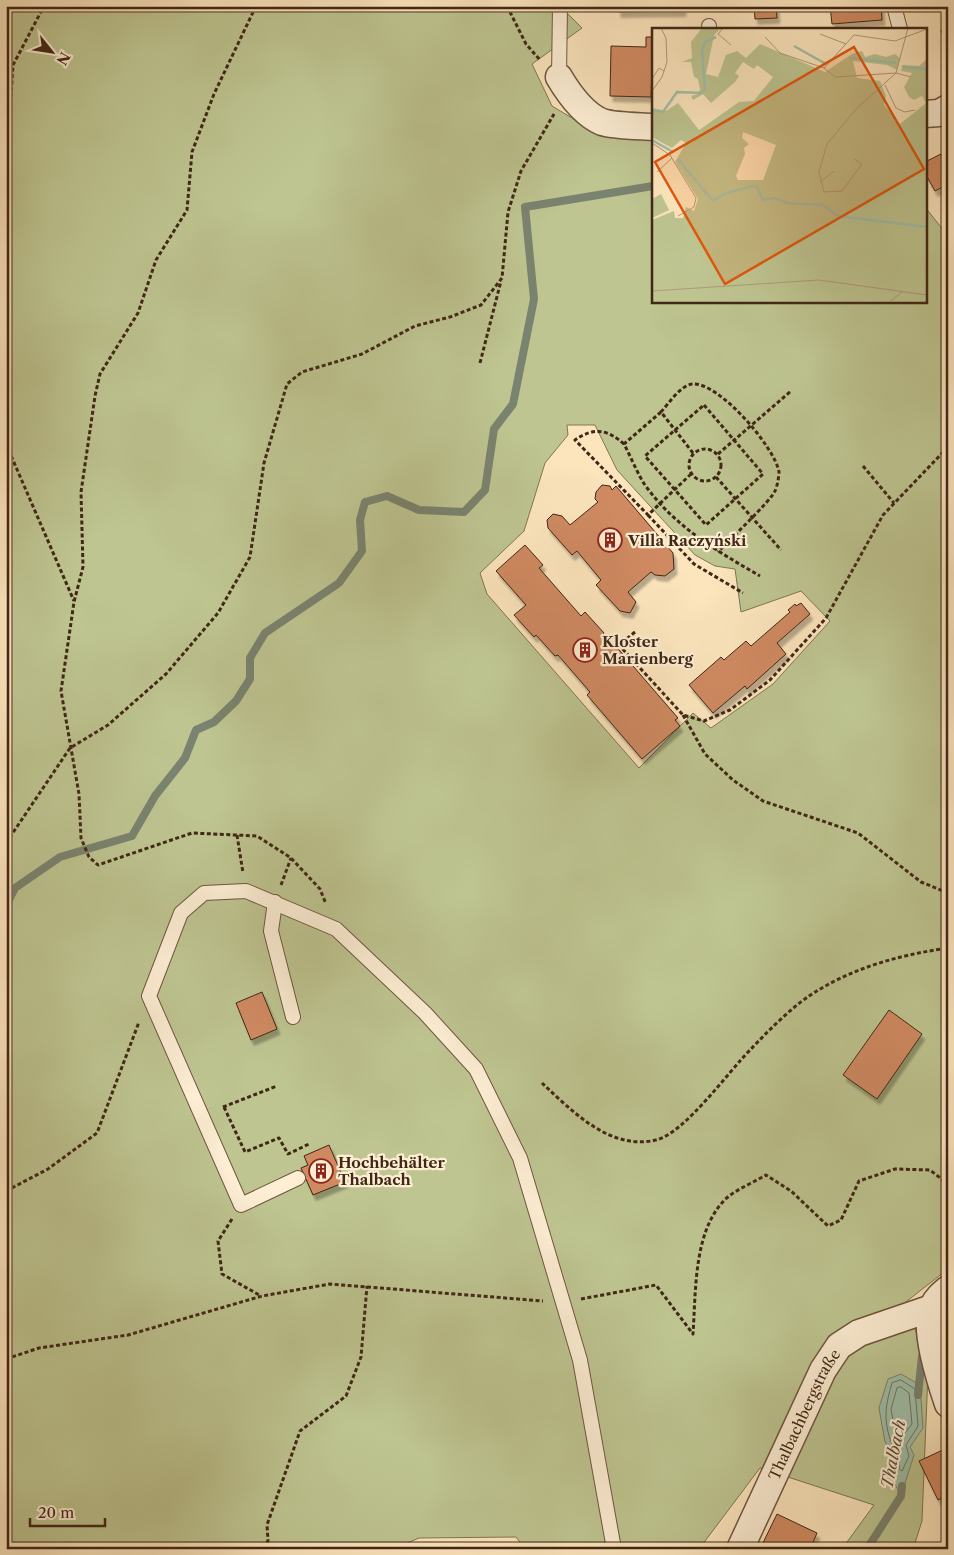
<svg xmlns="http://www.w3.org/2000/svg" width="954" height="1555" font-family="'Libre Caslon Text',serif">
  <style>
    .green { fill: #bec591; stroke: #7f7654; fill-rule: evenodd }
    .water { fill: #a0c0aa; stroke: #7a836f }
    .lines { fill: none; stroke-linecap: round; stroke-linejoin: round }
    .shore { stroke: #707460; stroke-width: 1 }
    .stream { stroke: #7a836f; stroke-width: 8 }
    .building { fill: #d08a62; stroke: #402716; filter: url(#shadow) }
    .service-casing { stroke: #6f5640; stroke-width: 16 }
    .minor-casing { stroke: #6f5640; stroke-width: 29 }
    .path { stroke: #402716; stroke-width: 3; stroke-dasharray: 4 2.5; stroke-linecap: butt }
    .service { stroke: #fdeed4; stroke-width: 14 }
    .minor { stroke: #fdeed4; stroke-width: 26 }
    .labels { text-anchor: middle; dominant-baseline: central; stroke-width: 4.5; stroke-linejoin: round; paint-order: stroke }
    .poi-label { font-size: 15px; font-weight: bold; fill: #402716; stroke: #fdeed4; text-anchor: start }
    .street-label { font-size: 15px; fill: #402716; stroke: #fdeed4 }
    .water-label { font-size: 16px; font-style: italic; fill: #584d3b; stroke: #fdeed4 }
    .inset-river { fill: none; stroke: #a0c0aa; stroke-width: 2.5 }
    .inset-road { fill: none; stroke: #b1997a; stroke-width: 1 }
    .view { fill: #e0560c; fill-opacity: 0.15; stroke: #e0560c; stroke-width: 2.5 }
    .inset-edge { fill: none; stroke: #402716; stroke-width: 2.5 }
  </style>
  <defs>
    <filter id="shadow"><feDropShadow dx="3" dy="5.5" stdDeviation="1" flood-color="#0004"/></filter>
  </defs>
  <rect width="100%" height="100%" fill="#fce5bd"/>
  <filter id="stains"><feTurbulence type="fractalNoise" baseFrequency=".004" numOctaves="4"/><feColorMatrix values="0 0 0 0 .2 0 0 0 0 .09 0 0 0 0 .02 0 0 0 .5 -.17"/></filter>
  <radialGradient id="worn" r=".72"><stop offset=".6" stop-color="#630" stop-opacity="0"/><stop offset="1" stop-color="#630" stop-opacity=".3"/></radialGradient>
  <path class="green" d="M6,6H560L582,28L532,64L552,106L592,130L653,137V301H925V207L948,236V1269L907,1301L928,1372L922,1521L913,1549H842L874,1505L760,1468L699,1549H525L516,1537L419,1538L393,1549H6ZM567,425H595L617,470L695,555L715,566L735,569L741,612L801,591L830,621L773,684L711,728L693,713L639,768L487,594L480,573L524,531L545,463L568,435Z"/>
  <polygon class="water" points="901,1374 920,1385 923,1428 910,1447 914,1455 901,1496 893,1480 895,1458 885,1442 879,1408 888,1379"/>
  <g class="lines">
    <g class="shore">
      <path d="M901,1380L915,1389L918,1426L906,1445L909,1456L902,1471L899,1469C901,1453 894,1452 890,1439C883,1417 886,1404 892,1383Z"/>
      <polygon points="901,1387 909,1393 912,1424 899,1441 896,1438 891,1409 897,1388"/>
    </g>
    <g class="stream">
      <polyline points="6,906 15,888 60,857 132,836 155,796 185,758 196,730 214,722 236,701 250,679 250,658 265,633 339,583 362,551 360,520 365,502 387,496 419,510 464,512 485,490 494,429 513,404 534,299 525,207 653,186"/>
      <polyline points="918,1395 922,1356"/>
      <polyline points="867,1549 901,1496 902,1486"/>
    </g>
  </g>
  <g class="building">
    <polygon points="618,6 683,6 683,11 618,12"/>
    <polygon points="754,6 776,6 777,18 755,19"/>
    <polygon points="830,6 881,6 882,20 832,24"/>
    <polygon points="948,27 948,44 941,31"/>
    <polygon points="646,37 653,37 651,97 610,96 611,46 646,47"/>
    <polygon points="941,154 948,166 948,184 935,191 925,173 925,162"/>
    <polygon points="602,485 610,486 612,490 616,486 673,553 674,569 665,576 655,575 651,572 628,592 636,602 630,613 620,611 596,585 601,580 577,551 572,555 548,528 547,520 553,514 562,516 570,525 598,502 595,499 596,492"/>
    <polygon points="525,545 543,565 539,568 581,616 585,612 604,633 601,636 610,646 614,644 678,718 675,720 680,726 642,759 587,695 590,692 558,655 555,656 536,635 534,637 514,615 526,605 496,571"/>
    <polygon points="801,603 810,614 777,643 786,654 747,689 745,686 713,713 689,685 721,657 724,660 746,641 751,646 790,612 788,610 795,604 796,606"/>
    <polygon points="262,992 277,1029 251,1040 236,1003"/>
    <polygon points="889,1010 922,1034 877,1099 843,1075"/>
    <polygon points="329,1145 345,1182 313,1195 301,1168 308,1165 304,1156"/>
    <polygon points="947,1448 948,1495 938,1500 919,1461"/>
    <polygon points="777,1514 817,1533 810,1549 760,1549"/>
  </g>
  <g class="lines">
    <g class="service-casing">
      <g id="service">
        <polyline points="894,6 900,29"/>
        <polyline points="709,26 709,29"/>
        <polyline points="559,77 560,6"/>
        <polyline points="275,902 271,931 293,1017"/>
        <polyline points="298,1178 241,1205 149,996 181,913 204,893 246,891 336,929 425,1013 476,1069 520,1158 580,1360 614,1549"/>
      </g>
    </g>
    <g class="minor-casing">
      <g id="minor">
        <path d="M559,77C569,94 583,114 602,122C614,126 639,126 653,127"/>
        <polyline points="925,114 939,113 948,108"/>
        <path d="M948,1289C942,1294 936,1299 933,1306C922,1326 941,1383 948,1404"/>
        <path id="s1" d="M740,1549L823,1370L839,1346L859,1333L932,1308"/>
      </g>
    </g>
    <g class="path">
      <polyline points="256,6 214,94 192,152 187,210 156,260 138,313 100,374 95,396 81,492 83,567 74,602 61,691 79,794 81,838 89,857 98,865 192,833 257,836 291,858 320,889 326,904"/>
      <polyline points="507,6 526,44 540,60"/>
      <polyline points="6,169 13,65 44,6"/>
      <polyline points="480,363 501,281"/>
      <polygon points="704,405 763,474 706,525 645,456"/>
      <path d="M661,412C669,403 680,386 692,384C718,381 775,447 779,472C779,477 777,487 775,491C770,502 729,540 718,552"/>
      <polyline points="6,444 74,601"/>
      <path d="M624,444C607,429 594,427 575,440L648,515L691,474"/>
      <circle cx="705" cy="465" r="16"/>
      <path d="M693,453L661,412L624,444C631,457 637,473 645,485C675,527 717,551 760,576"/>
      <polyline points="718,454 791,391"/>
      <polyline points="6,465 11,460"/>
      <polyline points="863,466 894,503"/>
      <polyline points="716,477 781,550"/>
      <polyline points="648,515 694,564 743,593"/>
      <polyline points="635,632 619,645 683,715 704,721 730,710 770,680 826,618 883,515 948,447"/>
      <polyline points="683,715 705,754 733,780 763,801 858,833 921,882 948,893"/>
      <polyline points="237,835 243,873"/>
      <polyline points="6,843 70,748 108,725 166,674 218,613 250,557 264,463 287,384 302,372 362,354 415,326 450,317 481,305 502,278 508,212 521,171 554,114"/>
      <polyline points="281,885 291,858"/>
      <path d="M542,1083C572,1111 610,1151 656,1140C685,1133 728,1072 751,1049C766,1033 791,1008 809,996C851,968 899,955 948,948"/>
      <polyline points="223,1107 277,1086"/>
      <polyline points="224,1107 245,1152 279,1138 288,1154 309,1144"/>
      <polyline points="6,1191 48,1169 97,1133 139,1022"/>
      <polyline points="232,1219 218,1241 222,1274 261,1296"/>
      <path d="M581,1299L656,1285L693,1334C696,1291 693,1226 729,1196C740,1188 754,1182 766,1175L791,1191L828,1226L841,1220L859,1181L895,1169L930,1170L948,1184"/>
      <polyline points="6,1359 39,1348 128,1335 262,1296 330,1284 543,1301"/>
      <polyline points="255,1549 268,1541 267,1525 300,1431 346,1396 361,1357 367,1286"/>
    </g>
    <use href="#service" class="service"/>
    <use href="#minor" class="minor"/>
  </g>
  <defs>
    <g id="building-ring" transform="scale(1.25)"><circle r="9.5" fill="#fdeed4" stroke="#8f2418" stroke-width="1.5"/><path d="M-4-6H4V6H1V3H-1V6H-4ZM-2.5-4.3h1.7v1.8h-1.7ZM.8-4.3h1.7v1.8H.8ZM-2.5-1h1.7V.8h-1.7ZM.8-1h1.7V.8H.8Z" fill="#8f2418"/></g>
  </defs>
  <g fill-rule="evenodd">
    <use href="#building-ring" x="610" y="540"/>
    <use href="#building-ring" x="585" y="650"/>
    <use href="#building-ring" x="321" y="1171"/>
  </g>
  <g class="labels">
    <g class="poi-label">
      <text x="628" y="540">Villa Raczyński</text>
      <text x="602" y="641">Kloster<tspan x="602" dy="17">Marienberg</tspan></text>
      <text x="338" y="1162">Hochbehälter<tspan x="338" dy="17">Thalbach</tspan></text>
    </g>
    <g class="street-label">
      <text stroke="none"><textPath href="#s1" startOffset="149">Thalbachbergstraße</textPath></text>
    </g>
    <g class="water-label">
      <text transform="translate(893 1454) rotate(-79)">Thalbach</text>
    </g>
  </g>
  <g transform="translate(652 28)">
    <rect width="275" height="275" fill="#fce5bd"/>
    <path d="M50,0H69L62,7L54,46L66,49L74,27L85,23L94,30L108,16L173,44L200,26L210,23L213,29L223,26L234,29L243,26L248,30L245,42L235,37L201,33L205,50L228,53L234,68L232,77L248,96L274,75L270,68L262,72L257,69L252,59L260,45L249,43L250,37L267,38L275,31V275H0V192L22,183L23,190H31L34,179L42,183L46,171L23,134L34,115L29,112L20,120L0,109V80L14,83L26,75L47,102L87,74L102,73L121,49L105,37L102,41L91,34L83,45L87,48L84,53L59,75L51,66L41,72L39,68L46,66L48,61L46,51L42,49L39,34H30L40,30L39,14ZM91,104L124,117L111,152H86L84,148L93,126L92,120L97,116L90,110ZM9,166L17,182L0,190V171Z" fill="#bec591" fill-rule="evenodd"/>
    <path class="inset-river" d="M142,18L174,36M198,30L244,35M251,39L275,41M0,82L11,84L25,64L50,65L53,61L50,23L53,14L64,9M0,112L21,124M26,131L61,173L72,166L100,158L105,159L111,172L123,170L135,175L171,177L186,188L275,199"/>
    <path class="inset-road" d="M71,0L66,6L79,17M168,6L194,16M113,9L128,25L172,40L183,49L244,45L259,49M172,40L202,7L243,13L275,1M0,51L7,40L12,43M233,57L244,80L253,84L263,82M0,63L10,49L15,34L14,10L9,0M0,115L18,127L44,170L42,179L26,188M202,131L210,136L190,163L172,164L167,144L175,116L204,81L244,45L256,0M5,144L20,130M168,154L182,143M0,263L167,252L275,267M236,275L250,264"/>
    <path class="view" d="M202,19L272,141L73,256L3,134Z"/>
    <rect width="275" height="275" class="inset-edge"/>
  </g>
  <rect width="954" height="1555" fill="none" stroke="#fce5bd" stroke-width="25"/>
  <rect x="8" y="8" width="939" height="1540" fill="none" stroke="#402716" stroke-width="2.5"/>
  <rect x="12" y="12" width="929" height="1530" fill="none" stroke="#402716"/>
  <g transform="translate(52 52) rotate(120)" stroke="#fdeed4" stroke-width="4" paint-order="stroke">
  <path d="M0-4L9 19L0 12L-9 19Z" fill="#402716"/>
  <text y="-8" font-size="14" font-weight="bold" text-anchor="middle" fill="#402716">N</text>
  </g>
  <path d="M30 1518v8h75v-8" fill="none" stroke="#402716" stroke-width="2.5"/>
  <text x="38" y="1518" font-size="15" fill="#402716" stroke="#fdeed4" stroke-width="4" paint-order="stroke">20 m</text>
  <rect width="100%" height="100%" filter="url(#stains)"/>
  <rect width="100%" height="100%" fill="url(#worn)"/>
</svg>
